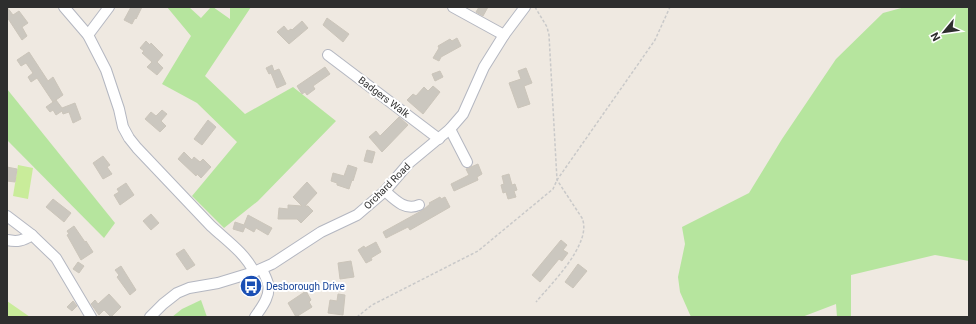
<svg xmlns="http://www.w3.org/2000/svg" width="976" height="324" font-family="Roboto,sans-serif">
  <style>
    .green { fill: #b6e59e }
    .pitch { fill: #c9ec9a }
    .building { fill: #cbc7bf; stroke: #cbc5ba }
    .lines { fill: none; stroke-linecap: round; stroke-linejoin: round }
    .minor-casing { stroke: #b4b7c1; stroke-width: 12 }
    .path { stroke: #c9c9c9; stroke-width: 1.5; stroke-dasharray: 3 2; stroke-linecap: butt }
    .minor { stroke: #fff; stroke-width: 10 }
    .labels { text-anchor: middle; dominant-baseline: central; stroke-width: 4; stroke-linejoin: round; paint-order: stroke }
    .street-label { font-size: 10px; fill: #2e2e2e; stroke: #fff }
    .transit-label { font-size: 10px; fill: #164399; stroke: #fff; text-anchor: start }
  </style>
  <rect width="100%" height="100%" fill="#efe9e1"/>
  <g class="green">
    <polygon points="167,7 189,7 201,18 211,7 213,7 230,19 230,7 251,7 205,76 245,114 293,87 336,121 258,201 224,228 192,196 237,142 197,103 162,84 191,36"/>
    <polygon points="905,7 969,7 969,261 935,255 851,275 851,317 837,317 836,304 802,317 691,317 680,292 678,277 685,244 682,227 749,193 782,139 836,59 883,13"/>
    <polygon points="7,89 115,223 104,238 7,140"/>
    <polygon points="201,300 207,317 172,317 182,309"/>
  </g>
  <g class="pitch">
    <polygon points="18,165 33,168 28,199 13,196"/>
    <polygon points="7,301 30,317 7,317"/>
  </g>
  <g class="building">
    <polygon points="7,7 13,15 19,11 28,23 22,27 27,36 22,40 7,17"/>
    <polygon points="131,7 142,7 136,19 135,18 132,24 124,20"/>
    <polygon points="479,7 488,7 483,16 476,12"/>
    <polygon points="327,18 349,34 343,42 323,25"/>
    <polygon points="302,21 308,28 289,44 277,32 284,26 288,31 291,29 292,30"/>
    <polygon points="457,38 461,46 441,57 439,61 433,58 439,48 438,46 450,39 452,41"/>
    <polygon points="146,41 150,45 151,43 163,55 157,62 163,68 157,75 147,67 152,62 142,53 144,51 140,48"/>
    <polygon points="29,52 48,81 53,77 63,95 53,102 37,78 31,82 28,77 33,73 26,63 21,66 17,60"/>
    <polygon points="272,65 274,71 279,69 286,84 277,88 271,73 269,74 266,68"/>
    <polygon points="325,67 330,74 313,86 315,89 307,95 305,92 302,94 297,86"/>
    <polygon points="526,68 532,83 524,86 530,104 518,108 509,83 521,79 518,71"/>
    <polygon points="440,71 443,77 435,81 432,74"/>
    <polygon points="433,86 440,92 423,114 407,100 413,94 416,96 424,87 428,91"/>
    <polygon points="56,100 62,108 75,103 81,119 73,123 69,112 63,114 62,111 56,115 53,110 50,112 46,107"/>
    <polygon points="162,110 167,114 161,121 166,126 160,132 145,119 151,112 156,116"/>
    <polygon points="399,117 408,125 382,152 369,137 376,131 380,136"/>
    <polygon points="208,120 216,127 202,145 194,139"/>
    <polygon points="367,150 375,152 372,163 364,161"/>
    <polygon points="184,152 192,160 194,157 200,162 203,159 211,167 201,178 197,174 196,176 178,159"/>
    <polygon points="103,156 110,165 107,167 112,174 103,179 93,163"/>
    <polygon points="478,164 482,174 477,177 478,180 454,191 451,184 469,175 466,169"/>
    <polygon points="348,165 357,168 353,181 352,180 349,189 337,185 337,183 331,181 333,173 344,176"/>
    <polygon points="7,167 17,169 15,182 7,181"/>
    <polygon points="509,174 512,185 515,184 517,190 514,191 516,197 508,199 506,192 503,193 501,185 504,184 502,176"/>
    <polygon points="307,182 317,193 305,206 308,206 313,211 301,223 297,219 278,219 279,208 288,209 288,205 302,206 293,197"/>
    <polygon points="126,183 134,195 120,205 114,195 119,192 117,189"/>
    <polygon points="440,197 441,199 445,197 450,207 410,230 408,227 386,238 383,232 423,210 430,204 429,203"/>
    <polygon points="53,199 71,213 64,222 46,207"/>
    <polygon points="151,214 159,223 151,230 143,221"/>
    <polygon points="248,215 272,228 268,235 256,228 254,232 245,227 243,232 233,229 235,222 244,225"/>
    <polygon points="74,226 85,242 86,241 93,252 81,260 67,235 69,234 67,231"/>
    <polygon points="561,240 567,245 563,250 568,253 562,261 559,259 540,282 532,275"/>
    <polygon points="376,242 381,252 371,258 372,260 366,263 358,250 364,246 365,248"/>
    <polygon points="184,249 195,265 187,270 176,254"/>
    <polygon points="351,261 354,277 340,279 338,263"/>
    <polygon points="78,262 84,266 79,273 73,269"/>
    <polygon points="578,264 587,271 573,288 565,282"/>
    <polygon points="121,266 136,290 130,295 117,277 119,275 115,270"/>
    <polygon points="306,291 311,300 309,302 312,307 296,317 288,303"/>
    <polygon points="109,294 121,307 111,317 104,310 99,315 91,304 95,300 98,304"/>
    <polygon points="338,294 345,295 343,315 328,313 330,300 337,301"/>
    <polygon points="73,301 77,306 72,311 67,307"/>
  </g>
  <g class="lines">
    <g class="minor-casing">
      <g id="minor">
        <path d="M64,7L88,35L106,70L119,109L123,127L129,138L137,148C162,174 186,200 211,226C226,240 245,253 254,272"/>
        <polyline points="453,7 504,35"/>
        <polyline points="88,35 109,7"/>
        <polyline points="328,55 439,139"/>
        <polyline points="450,129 467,162"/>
        <path d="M385,191C395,200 405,211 419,205"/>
        <polyline points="7,216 32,235 56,258 91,317"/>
        <path d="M7,240C17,242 23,241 32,235"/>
        <polyline points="150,317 163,304 177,293 189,288 218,283 254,272 272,264 321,232 357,215 385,191 409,163 450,129 463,114 484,67 504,35 525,7"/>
        <path d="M255,317C261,308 271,296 268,284C267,279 264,274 262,269"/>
      </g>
    </g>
    <g class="path">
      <path d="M535,7L547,27L549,35L557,180L582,218C593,243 551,284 536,302"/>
      <polyline points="357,317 372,305 478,251 553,189 557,180 655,40 670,7"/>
    </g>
    <use href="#minor" class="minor"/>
  </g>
  <defs>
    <g id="bus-disc" transform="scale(1.15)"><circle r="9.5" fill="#1a4fb4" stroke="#fff"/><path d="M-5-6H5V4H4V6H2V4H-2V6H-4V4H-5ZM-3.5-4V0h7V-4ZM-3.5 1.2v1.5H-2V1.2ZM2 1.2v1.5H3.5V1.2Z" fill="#fff"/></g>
  </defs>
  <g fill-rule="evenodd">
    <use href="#bus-disc" x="251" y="286"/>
  </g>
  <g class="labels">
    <g class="street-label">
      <text transform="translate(384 97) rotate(37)">Badgers Walk</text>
      <text transform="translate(387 186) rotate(-45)">Orchard Road</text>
    </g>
    <g class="transit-label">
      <text x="266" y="286">Desborough Drive</text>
    </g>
  </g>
  <rect width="976" height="324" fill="none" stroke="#2e2e2e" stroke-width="16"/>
  <g transform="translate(944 32) rotate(241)" stroke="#ffffff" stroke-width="3" paint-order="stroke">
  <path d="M0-3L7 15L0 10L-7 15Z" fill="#2e2e2e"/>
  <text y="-6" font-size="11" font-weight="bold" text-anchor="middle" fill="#2e2e2e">N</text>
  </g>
</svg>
